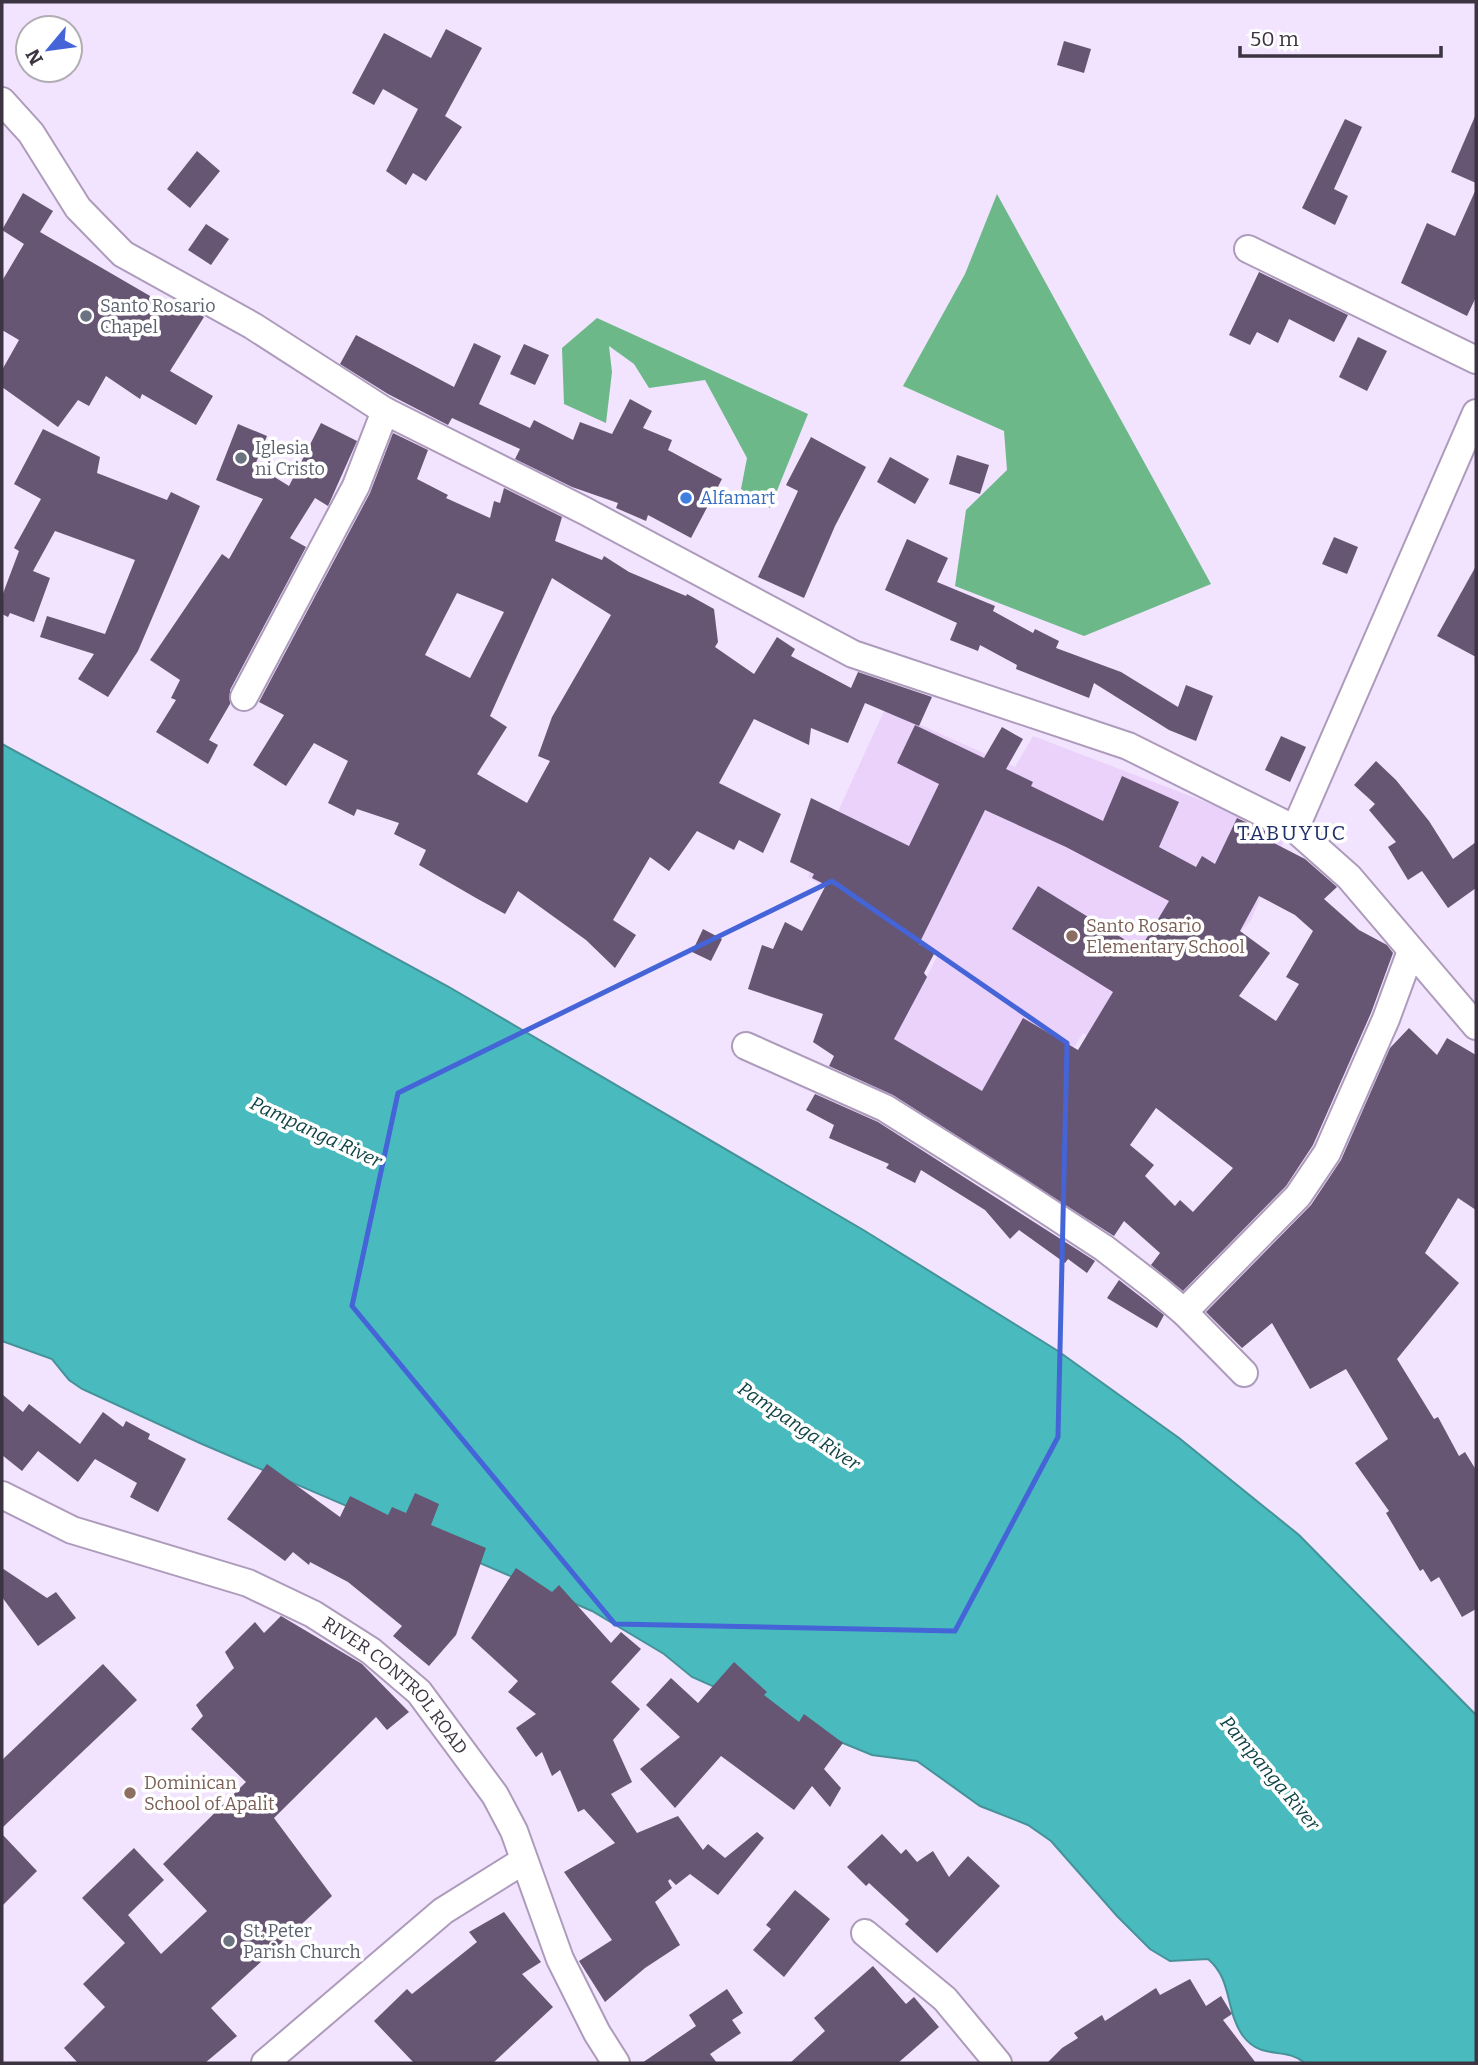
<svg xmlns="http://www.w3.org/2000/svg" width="1478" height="2065" font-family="Bitter,serif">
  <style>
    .built { fill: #ead2fb }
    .forest { fill: #6db889 }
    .water { fill: #49bbbf; stroke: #459299; stroke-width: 2 }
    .building { fill: #665673; fill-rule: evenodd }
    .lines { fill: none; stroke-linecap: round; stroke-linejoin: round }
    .minor-casing { stroke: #ad9bbb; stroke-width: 30 }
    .minor { stroke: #fff; stroke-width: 26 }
    .marked { fill: none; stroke: #4464d7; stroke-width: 5; stroke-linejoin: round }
    .worship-dot { fill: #6b7280; stroke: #fff; stroke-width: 2.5 }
    .shop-dot { fill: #3f7fe0; stroke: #fff; stroke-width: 2.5 }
    .education-dot { fill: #8d6e63; stroke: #fff; stroke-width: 2.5 }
    .labels { text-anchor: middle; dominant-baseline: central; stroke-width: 7; stroke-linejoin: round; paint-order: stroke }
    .worship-label { font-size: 18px; fill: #5b616d; stroke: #fff; text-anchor: start }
    .shop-label { font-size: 18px; fill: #366cbe; stroke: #fff; text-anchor: start }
    .education-label { font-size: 18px; fill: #785e54; stroke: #fff; text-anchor: start }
    .street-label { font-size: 18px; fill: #3c3441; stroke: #fff }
    .water-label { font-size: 19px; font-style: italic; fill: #0f4345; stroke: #fff }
    .quarter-label { font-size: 21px; letter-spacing: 2px; fill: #1f2f67; stroke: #fff }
  </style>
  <rect width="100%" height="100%" fill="#f2e3fe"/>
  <polygon class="built" points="885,709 1015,767 1033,736 1287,833 1251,920 1201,975 1135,1065 1083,1033 999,1169 867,1090 939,953 808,877"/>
  <g class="forest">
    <polygon points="997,194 1211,584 1084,636 955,586 966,510 1007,470 1004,431 903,386 965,274"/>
    <polygon points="597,318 808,414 770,508 741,489 747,458 705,380 649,388 634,364 609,346 612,372 606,423 564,404 562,348"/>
  </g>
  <path class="water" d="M2,744L449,987L865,1231L1058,1351L1179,1438L1299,1535L1476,1715V2063H1305C1285,2046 1262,2061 1243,2036C1225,2011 1233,1980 1208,1959L1170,1961L1150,1949L1117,1916L1051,1841L1028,1825L980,1806L917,1761L872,1755L809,1729L692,1677L664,1654L592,1611L202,1444L82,1389L69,1380L52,1359L2,1341Z"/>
  <g class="building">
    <polygon points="446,29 482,48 445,116 462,127 426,181 413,173 406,185 386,171 418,109 383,89 374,105 352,93 384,33 431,58"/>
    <polygon points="1064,41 1091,49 1084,73 1057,65"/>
    <polygon points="1476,114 1476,183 1451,172"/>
    <polygon points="1345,119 1362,127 1334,189 1348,196 1335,225 1302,208"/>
    <polygon points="197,151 220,171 190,208 167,189"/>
    <polygon points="1476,189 1476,297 1467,316 1401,283 1427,223 1455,236"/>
    <polygon points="23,193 53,211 40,232 169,307 174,300 204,317 170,371 213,396 196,425 142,394 140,399 106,376 89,406 78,400 58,427 2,387 2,370 19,340 2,330 2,281 24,244 2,230"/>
    <polygon points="206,224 229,239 211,265 188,250"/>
    <polygon points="1259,272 1348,315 1334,342 1289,319 1278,343 1257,332 1250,345 1229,335"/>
    <polygon points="356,335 454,387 474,343 501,356 479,404 530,428 534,420 573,440 580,422 612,434 630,399 652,411 643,428 672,440 668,450 722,479 691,538 648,515 646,521 616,508 618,503 572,487 515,459 520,449 452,418 448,425 388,394 340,364"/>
    <polygon points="1358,337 1387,351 1367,391 1339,377"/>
    <polygon points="524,344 549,355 535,385 510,374"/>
    <polygon points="321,423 357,441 328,506 315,498 290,538 306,547 230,690 230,704 209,740 218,745 208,764 156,732 176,700 171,698 180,680 150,660 222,554 229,559 263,499 216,480 238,424 267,436 255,465 289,486"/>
    <polygon points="43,429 100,457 97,473 167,500 171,492 200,506 138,651 108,697 78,679 94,654 40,637 47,616 105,634 135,560 55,531 33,571 50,578 34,622 10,613 8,617 2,614 2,596 19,551 14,548 41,499 14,484"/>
    <path d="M393,433L428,450L417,479L448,495L446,498L490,518L494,501L500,503L504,488L562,517L555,541L602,560L604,556L629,572L686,596L687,594L714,609L718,642L715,647L754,674L777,637L795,649L791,656L851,688L858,672L932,697L919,726L865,703L848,743L811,728L809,745L754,719L719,783L781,814L763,853L739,840L734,850L697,831L669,871L650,857L613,920L636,935L615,968L586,940L518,891L505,914L476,898L419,865L426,850L394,834L399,823L357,809L354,816L328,803L348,761L314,743L286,786L253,765L284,715L259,702L370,493ZM552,578L611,615L552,717L538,756L550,761L527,803L477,774L507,727L490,716ZM457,593L504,612L470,678L425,655Z"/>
    <polygon points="811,437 866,467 835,526 804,598 758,577 798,491 786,485"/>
    <polygon points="957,455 989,465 980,494 949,484"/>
    <polygon points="890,457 929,479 915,504 877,482"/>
    <polygon points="1334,537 1358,547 1347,574 1322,564"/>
    <polygon points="907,539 948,558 937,582 995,606 993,611 1033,633 1035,629 1059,641 1056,648 1121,672 1178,707 1186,685 1213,696 1196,741 1169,730 1094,683 1089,698 1016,669 1017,665 980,645 978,651 950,640 957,623 885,590"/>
    <polygon points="1476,566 1476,657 1437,636"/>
    <path d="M915,725L984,758L1002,727L1023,739L1006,769L1033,782L1031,786L1103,821L1122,776L1179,802L1159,847L1196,867L1202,856L1215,864L1237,818L1271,834L1268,840L1305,859L1337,887L1324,899L1359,930L1387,945L1393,953L1371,1013L1313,1145L1286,1186L1183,1291L1151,1265L1160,1253L1124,1221L1114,1236L893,1095L829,1066L834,1056L813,1042L823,1014L748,989L762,945L773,949L785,922L802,931L826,885L812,878L814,874L790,862L811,798L909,846L939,784L897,763ZM985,810L1066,847L1169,901L1140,949L1038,886L1012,929L1113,992L1078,1050L1023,1018L982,1091L894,1039L927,977L924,973L935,952L919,944ZM1259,896L1295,915L1313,931L1286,977L1299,984L1276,1021L1239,996L1270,953L1240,931ZM1156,1108L1233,1168L1193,1212L1180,1200L1175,1206L1145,1176L1154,1165L1130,1145Z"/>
    <polygon points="1281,736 1306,747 1290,782 1265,770"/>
    <polygon points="1376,761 1396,780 1429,821 1453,859 1476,842 1476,888 1448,908 1422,871 1408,880 1388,847 1396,842 1369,810 1375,804 1354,785"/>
    <polygon points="703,929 722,939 711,961 692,952"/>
    <polygon points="1409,1028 1437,1055 1447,1038 1476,1055 1476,1210 1458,1198 1425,1253 1459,1283 1397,1359 1434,1419 1438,1417 1459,1456 1465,1452 1476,1470 1476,1609 1462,1617 1439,1577 1431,1582 1423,1569 1420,1571 1386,1513 1389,1511 1355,1463 1388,1439 1346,1369 1310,1389 1272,1323 1242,1348 1206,1312 1311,1205 1341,1160 1390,1048"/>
    <polygon points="815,1094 878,1122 1095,1261 1087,1273 1068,1259 1065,1263 1019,1230 1010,1239 985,1210 921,1170 915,1183 886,1168 889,1164 829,1138 834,1125 806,1110"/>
    <polygon points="1119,1280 1164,1315 1157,1328 1107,1298"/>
    <polygon points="2,1394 23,1412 29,1404 80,1444 103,1412 123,1427 126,1421 150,1434 148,1439 186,1459 158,1512 130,1497 137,1483 95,1459 78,1482 38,1451 22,1471 2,1455"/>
    <polygon points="267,1464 340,1517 350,1496 388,1515 392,1507 406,1513 415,1493 439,1504 431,1525 486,1548 456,1635 429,1666 393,1636 402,1626 348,1582 310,1562 309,1565 293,1552 285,1561 227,1519"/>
    <polygon points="2,1568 47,1598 56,1592 76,1618 38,1646 2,1597"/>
    <polygon points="516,1568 552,1592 559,1585 611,1643 621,1632 641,1649 611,1682 640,1709 613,1740 632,1782 611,1794 637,1833 678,1816 703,1850 708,1844 725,1858 757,1832 764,1838 718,1895 690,1874 676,1885 670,1879 668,1881 672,1888 655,1902 680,1945 645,1968 605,2002 579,1961 612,1940 564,1872 615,1843 584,1809 578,1812 560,1770 552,1776 542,1752 536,1757 516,1728 536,1714 508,1692 518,1681 471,1638"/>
    <polygon points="281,1616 362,1664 409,1712 387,1730 376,1717 274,1818 332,1896 211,2008 237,2036 205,2063 78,2063 64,2048 105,2007 83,1984 125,1943 82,1898 134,1848 164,1880 128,1915 161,1954 207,1911 163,1864 246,1782 191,1729 203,1716 196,1705 234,1668 225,1652 255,1622 264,1633"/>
    <polygon points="734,1662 767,1692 764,1695 799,1722 804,1714 843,1743 824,1769 841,1788 830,1807 812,1786 794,1810 721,1756 675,1808 640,1769 680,1737 646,1705 671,1678 698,1703"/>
    <polygon points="103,1664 137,1700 2,1828 2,1760"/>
    <polygon points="2,1834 37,1871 2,1906"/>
    <polygon points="882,1834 901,1854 906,1849 917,1862 933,1851 949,1877 968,1856 1000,1886 937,1953 905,1924 909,1920 869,1883 866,1886 847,1867"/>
    <polygon points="795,1890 830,1919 784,1977 753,1950 771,1929 766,1925"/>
    <polygon points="504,1912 541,1962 522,1974 553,2007 493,2063 414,2063 374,2021 407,1989 412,1994 477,1942 469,1932"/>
    <polygon points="873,1966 906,2004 914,1997 939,2027 898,2063 790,2063 825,2031 814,2018"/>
    <polygon points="1190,1979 1206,2006 1221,1996 1232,2014 1223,2020 1256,2063 1047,2063 1062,2048 1078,2038 1074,2033 1102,2015 1105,2021 1156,1988 1160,1995"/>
    <polygon points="727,1989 743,2013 732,2020 741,2033 710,2054 717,2063 642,2063 696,2026 689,2015"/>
  </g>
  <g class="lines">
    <g class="minor-casing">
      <g id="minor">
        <polyline points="2,101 31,133 78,208 123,254 253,326 385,411 585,511 853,654 1128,746 1295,829 1349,877 1476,1026"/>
        <polyline points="1248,249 1476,360"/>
        <polyline points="244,697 356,486 385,411"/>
        <polyline points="1295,829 1476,413"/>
        <polyline points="746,1046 885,1108 1017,1191 1104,1248 1157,1289 1184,1312 1244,1373"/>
        <polyline points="1184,1312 1298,1196 1327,1153 1386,1019 1411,951"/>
        <path id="s1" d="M2,1495L72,1530L248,1583L313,1614L371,1651L419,1692L495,1795L514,1831L560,1959L597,2033L616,2063"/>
        <polyline points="865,1933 945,1999 998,2063"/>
        <polyline points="265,2063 443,1911 523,1861"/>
      </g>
    </g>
    <use href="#minor" class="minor"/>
  </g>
  <path class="marked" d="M832,881L1067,1043L1058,1437L955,1631L615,1624L352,1306L398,1093Z"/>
  <g class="worship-dot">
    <circle cx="86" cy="316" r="7"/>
    <circle cx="241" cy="458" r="7"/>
    <circle cx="229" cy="1941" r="7"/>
  </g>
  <circle class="shop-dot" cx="686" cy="498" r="7"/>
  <g class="education-dot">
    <circle cx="1072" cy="936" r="7"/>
    <circle cx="130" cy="1793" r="7"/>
  </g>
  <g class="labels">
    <g class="worship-label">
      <text x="100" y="306">Santo Rosario<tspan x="100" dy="21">Chapel</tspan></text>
      <text x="255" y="448">Iglesia<tspan x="255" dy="21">ni Cristo</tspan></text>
      <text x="243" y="1931">St. Peter<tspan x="243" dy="21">Parish Church</tspan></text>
    </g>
    <g class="shop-label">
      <text x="700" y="498">Alfamart</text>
    </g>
    <g class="education-label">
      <text x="1086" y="926">Santo Rosario<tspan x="1086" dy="21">Elementary School</tspan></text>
      <text x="144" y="1783">Dominican<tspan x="144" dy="21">School of Apalit</tspan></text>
    </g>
    <g class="street-label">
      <text stroke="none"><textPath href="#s1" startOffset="444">RIVER CONTROL ROAD</textPath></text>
    </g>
    <g class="water-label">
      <text transform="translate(316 1132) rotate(25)">Pampanga River</text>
      <text transform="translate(799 1426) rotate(34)">Pampanga River</text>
      <text transform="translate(1270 1773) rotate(50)">Pampanga River</text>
    </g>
    <g class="quarter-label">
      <text x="1292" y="833">TABUYUC</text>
    </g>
  </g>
  <rect width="1478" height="2065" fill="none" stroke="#3c3441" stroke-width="7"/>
  <g transform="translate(49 49) rotate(241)"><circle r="33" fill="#ffffff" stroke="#b1aeb3" stroke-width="2"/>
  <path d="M0-5L12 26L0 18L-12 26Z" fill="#4464d7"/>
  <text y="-10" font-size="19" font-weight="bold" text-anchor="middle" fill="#3c3441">N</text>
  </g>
  <path d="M1240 46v10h201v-10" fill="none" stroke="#3c3441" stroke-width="3.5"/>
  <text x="1250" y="46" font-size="21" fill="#3c3441" stroke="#ffffff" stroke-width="5" paint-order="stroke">50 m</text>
</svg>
